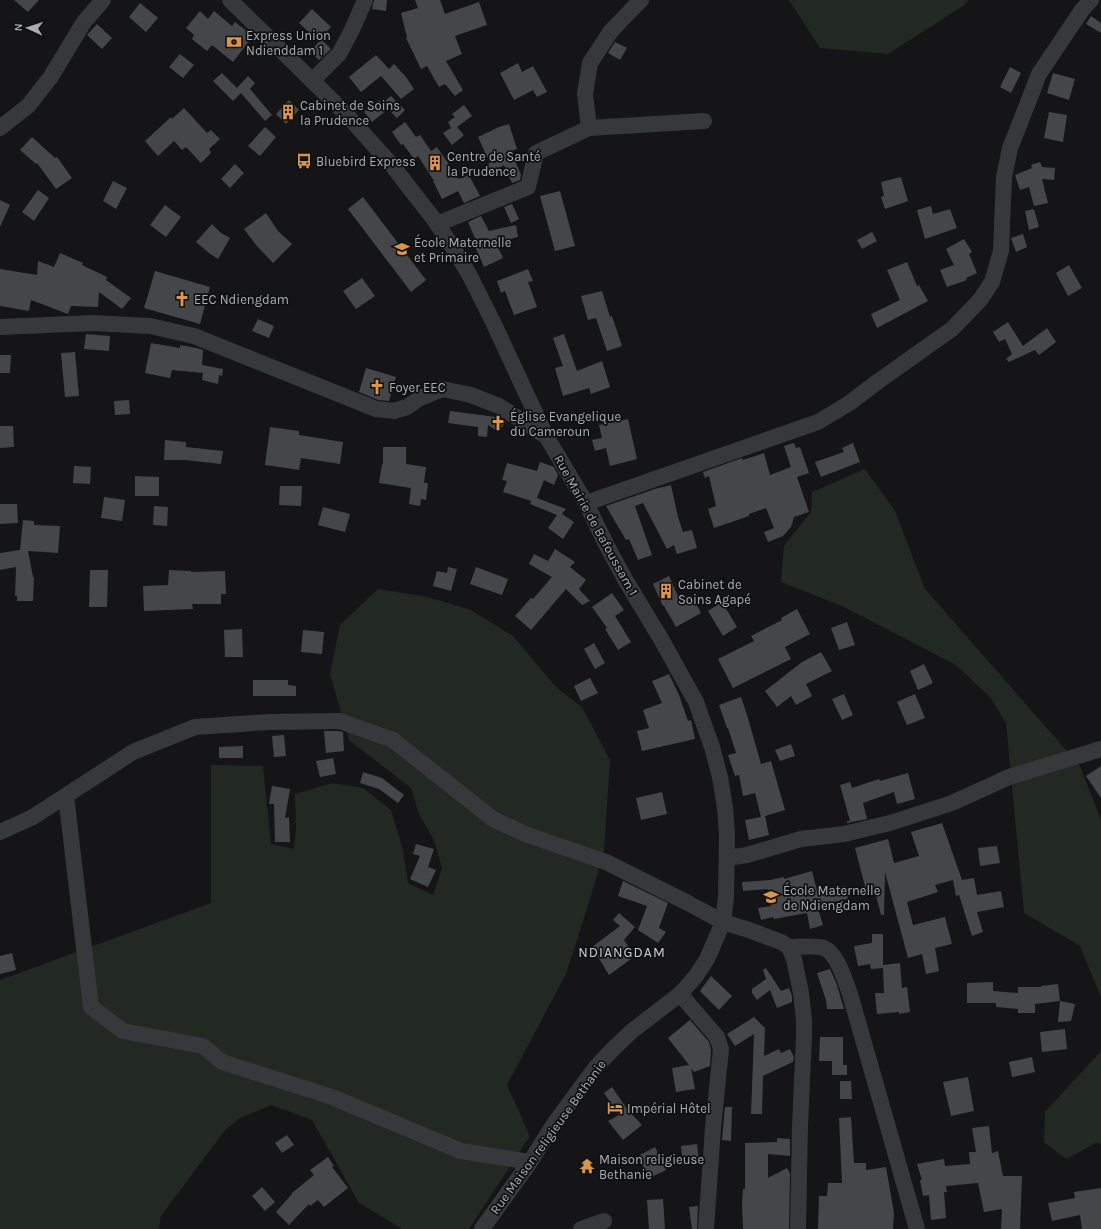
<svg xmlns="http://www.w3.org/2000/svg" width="1101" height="1229" font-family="Karla,sans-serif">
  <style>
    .green { fill: #222822 }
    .building { fill: #444649 }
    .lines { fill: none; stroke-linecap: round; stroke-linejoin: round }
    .minor { stroke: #37383b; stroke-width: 16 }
    .labels { text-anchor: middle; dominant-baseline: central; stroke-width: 3.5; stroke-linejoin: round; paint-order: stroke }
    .poi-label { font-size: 13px; fill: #a9aeb5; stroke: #101012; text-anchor: start }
    .street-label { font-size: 13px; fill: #a9aeb5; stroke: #101012 }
    .neighbourhood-label { font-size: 14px; letter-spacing: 1px; fill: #c9cdd2; stroke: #101012 }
  </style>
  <rect width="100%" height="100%" fill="#151517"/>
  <g class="green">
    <polygon points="789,0 969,0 963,6 888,54 820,48"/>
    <polygon points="865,469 895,511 925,589 1080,766 1101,820 1101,997 1080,946 1024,913 1006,723 990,697 956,665 842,606 781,582 784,546 811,512 812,492"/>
    <polygon points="378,589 428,597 471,610 513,636 556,687 582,707 610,760 604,852 589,902 566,974 507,1085 530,1136 469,1229 402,1229 359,1203 312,1120 271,1105 240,1118 226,1129 161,1216 159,1229 0,1229 0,980 211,903 211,765 263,766 271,844 294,849 296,829 295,794 332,783 363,788 391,810 403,850 408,883 433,895 442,868 434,840 419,814 411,788 349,740 330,674 340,625"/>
    <polygon points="1101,1051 1101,1144 1096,1143 1066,1159 1044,1142 1045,1112"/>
  </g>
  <g class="building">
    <polygon points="14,0 39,0 28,12"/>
    <polygon points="374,0 387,0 386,11 372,9"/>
    <polygon points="415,0 440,0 445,14 479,2 487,25 455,36 462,54 446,61 463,90 455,96 445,84 439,87 427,66 421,69 406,38 407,37 401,13 418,8"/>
    <polygon points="140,3 158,18 146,32 129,17"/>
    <polygon points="312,9 331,27 318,41 299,23"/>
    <polygon points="200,11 208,19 214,11 232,26 235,22 253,36 233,62 212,45 207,51 192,39 194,35 186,28"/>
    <polygon points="1091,16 1101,23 1101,33 1086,24"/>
    <polygon points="97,24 112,38 102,49 87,35"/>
    <polygon points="321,39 331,49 319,60 310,52"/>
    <polygon points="615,42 627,48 620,60 608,53"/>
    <polygon points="180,54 194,65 183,78 169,67"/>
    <polygon points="376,55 389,69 394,64 406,77 414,89 401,99 381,76 361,92 349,77"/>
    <polygon points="518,63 522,72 533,66 547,92 537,97 533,90 514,100 500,73"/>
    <polygon points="1010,67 1021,73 1011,93 1000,87"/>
    <polygon points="222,73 237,88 248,76 255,83 250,89 272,115 265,121 241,93 233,101 213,81"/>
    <polygon points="1053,73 1075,79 1069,100 1047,93"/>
    <polygon points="391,96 405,110 397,118 388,109 372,122 364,112 379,100 382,103"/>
    <polygon points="289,100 299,110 286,124 276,114"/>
    <polygon points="464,105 472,116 457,127 464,135 452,145 443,133 451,128 448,122 455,117 452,114"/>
    <polygon points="184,108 207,133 211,130 220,139 209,149 211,153 201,163 186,147 182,150 174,141 158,156 145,141 171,117 172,119"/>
    <polygon points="1049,112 1067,115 1063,142 1044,138"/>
    <polygon points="405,122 416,137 420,135 431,151 437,147 459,179 469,175 480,196 464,203 458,191 442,199 433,181 434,181 418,156 414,159 403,144 401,145 392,132"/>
    <polygon points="509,124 517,149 511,151 521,175 520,180 512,183 504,165 489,174 485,166 490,163 478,137 499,127"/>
    <polygon points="265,127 276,137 260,156 248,146"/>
    <polygon points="32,137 55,158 57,157 72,178 56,189 37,163 36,164 20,150"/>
    <polygon points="1040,162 1042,167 1055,168 1054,180 1042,179 1048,203 1034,206 1029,187 1020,190 1015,175 1032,168 1031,165"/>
    <polygon points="235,164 244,173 230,188 221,179"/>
    <polygon points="901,177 908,201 885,209 881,197 884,196 881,182"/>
    <polygon points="113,181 127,188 116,209 103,201"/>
    <polygon points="38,190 49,198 34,221 22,212"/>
    <polygon points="560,191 575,246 555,251 540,196"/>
    <polygon points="363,197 426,280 411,292 348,209"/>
    <polygon points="0,200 10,205 0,227"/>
    <polygon points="512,204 519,219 511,223 504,207"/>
    <polygon points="165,205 181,217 166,237 150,225"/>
    <polygon points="931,206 933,214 950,209 957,228 925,239 917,210"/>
    <polygon points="1034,209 1039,227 1029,230 1025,211"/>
    <polygon points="266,213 278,231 292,244 273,263 256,245 244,229"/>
    <polygon points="481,216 489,231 516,225 518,237 498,242 499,244 497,245 503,258 484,267 474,244 477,243 468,222"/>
    <polygon points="212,224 221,233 230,238 218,259 209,253 196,242"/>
    <polygon points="872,232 877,241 862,249 857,240"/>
    <polygon points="1023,234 1027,247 1016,252 1011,238"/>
    <polygon points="964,239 972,252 969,254 977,273 966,278 967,280 947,287 940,270 954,265 946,249"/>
    <polygon points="60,253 83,263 82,265 107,277 106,280 131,298 122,309 99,292 98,307 71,306 68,314 31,300 29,311 0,306 0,269 37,275 38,261 54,267"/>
    <polygon points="907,262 917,286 919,285 928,301 877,328 871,314 900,300 887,270"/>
    <polygon points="1069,265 1082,288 1068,296 1056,273"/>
    <polygon points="528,269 533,281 528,282 537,307 514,315 505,291 501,293 497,281"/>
    <polygon points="155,271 210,287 200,324 144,308"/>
    <polygon points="362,278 375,296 356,309 343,291"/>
    <polygon points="602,291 610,317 612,316 622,346 607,351 596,318 588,320 581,296"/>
    <polygon points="258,319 274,326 269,338 252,331"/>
    <polygon points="1008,322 1023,346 1047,328 1056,342 1039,355 1035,350 1009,362 1006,359 1012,354 1005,339 999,342 993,332"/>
    <polygon points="86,334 110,336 109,351 84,349"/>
    <polygon points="564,334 577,371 602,361 610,387 591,394 589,388 563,396 555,368 563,366 553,338"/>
    <polygon points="151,343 180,348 180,345 197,348 203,350 202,365 223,369 222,376 219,375 218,384 202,380 203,373 172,370 170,378 145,373"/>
    <polygon points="75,352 79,396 65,397 61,353"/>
    <polygon points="0,355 11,355 10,373 0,373"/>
    <polygon points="366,368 396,377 389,401 378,400 359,392"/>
    <polygon points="129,400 130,414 115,415 114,401"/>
    <polygon points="450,411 496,417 497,416 506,422 498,432 488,425 487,437 478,436 478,427 448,423"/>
    <polygon points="628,419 637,459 610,466 606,448 595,451 592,440 602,438 599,425"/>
    <polygon points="0,426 13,426 14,447 0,448"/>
    <polygon points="270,427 299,431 299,435 343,442 340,464 301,458 299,470 265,465"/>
    <polygon points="165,440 186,442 186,447 223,451 221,464 185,460 164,460"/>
    <polygon points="794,443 796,448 800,447 809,473 797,477 809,512 794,517 791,527 783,536 768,542 764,532 774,528 766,508 749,514 749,516 714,528 708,509 716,506 709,476 705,478 703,472 742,458 743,460 764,453 770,475 791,467 784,446"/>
    <polygon points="853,443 860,462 821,477 815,462 844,452 842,448"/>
    <polygon points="383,447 406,447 406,464 426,467 424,483 428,483 426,500 421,499 420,506 409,504 411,488 379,483 382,464 383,464"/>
    <polygon points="540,462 554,467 558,475 554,485 544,480 537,498 566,509 562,514 574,522 563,539 548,528 557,515 530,504 531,501 503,492 507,481 502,480 507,463 537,471"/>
    <polygon points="74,466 91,467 90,484 73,483"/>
    <polygon points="135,476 159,477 159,496 135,496"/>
    <polygon points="671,485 678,517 683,532 692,530 697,548 677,554 674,545 667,549 643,503 635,506 652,555 638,560 629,539 626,540 606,506 655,489"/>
    <polygon points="280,486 302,486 301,506 279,505"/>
    <polygon points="104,497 125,500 122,521 101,518"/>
    <polygon points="0,504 17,504 18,523 0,524"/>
    <polygon points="154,506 168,507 167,526 153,525"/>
    <polygon points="323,507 350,514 345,532 318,525"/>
    <polygon points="23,520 34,521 34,525 60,526 58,553 28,551 33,577 34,577 33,601 17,601 17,596 15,596 16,567 0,570 0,553 20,550"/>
    <polygon points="555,549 575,562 570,567 586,580 579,589 590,601 582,605 566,589 531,630 515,616 531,598 533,599 552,577 529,564 534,554 548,561"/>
    <polygon points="448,567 457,569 451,591 433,586 437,571 447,573"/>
    <polygon points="476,567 508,579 502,595 470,584"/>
    <polygon points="90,570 108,570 107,607 89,607"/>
    <polygon points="169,570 191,571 191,572 225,571 226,594 221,594 221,604 192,604 193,609 144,611 143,586 168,585"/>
    <polygon points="669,576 682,605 693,598 701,613 676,627 664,606 663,606 653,584"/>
    <polygon points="612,593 624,610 615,616 631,642 618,650 605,629 607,628 592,607"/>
    <polygon points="722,602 737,627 723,636 708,611"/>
    <polygon points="797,609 810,634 785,647 791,659 733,688 718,659 754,641 751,636 782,620 781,618"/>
    <polygon points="847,622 855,645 839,650 831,628"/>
    <polygon points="242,629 243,657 225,657 224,630"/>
    <polygon points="303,630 324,632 322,654 301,652"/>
    <polygon points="594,643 605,663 595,669 584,649"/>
    <polygon points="821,652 832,671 806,684 812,696 796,705 791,696 777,707 765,691 802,662"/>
    <polygon points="924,664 933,683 918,690 910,671"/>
    <polygon points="669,674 679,695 688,721 691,720 695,739 642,751 637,731 649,728 643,710 662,703 652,681"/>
    <polygon points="590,678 598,693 581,701 574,686"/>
    <polygon points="253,680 288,680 288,685 296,686 296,696 253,696"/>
    <polygon points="844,694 853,715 842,720 832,699"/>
    <polygon points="915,694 925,718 907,725 897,702"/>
    <polygon points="741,697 748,718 761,764 771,761 785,810 765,816 769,835 749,840 745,820 761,817 755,793 743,796 739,775 735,776 728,755 736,753 728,728 727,728 719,705"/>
    <polygon points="324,731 338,731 343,732 344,751 326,753"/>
    <polygon points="284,735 286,756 274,757 272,736"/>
    <polygon points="791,744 795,756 780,761 775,750"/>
    <polygon points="243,746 243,758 219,758 219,747"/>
    <polygon points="333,758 336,774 320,777 316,761"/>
    <polygon points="1101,766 1101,798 1086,776"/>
    <polygon points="363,772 382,778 404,795 398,803 379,789 360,783"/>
    <polygon points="908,773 915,799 897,804 894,792 863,803 867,819 847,823 847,821 850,821 840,785 850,782 852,788 879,779 880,781"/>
    <polygon points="272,786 290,789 285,818 289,817 290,842 275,842 274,804 269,804"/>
    <polygon points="662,792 667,814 641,820 636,798"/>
    <polygon points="942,823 962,880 974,878 977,895 1001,891 1004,907 977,912 983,932 972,936 959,895 956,896 953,880 935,885 938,892 907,902 913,925 945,917 952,944 935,948 939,971 926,974 922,954 908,958 885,872 884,915 881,915 875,892 867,894 855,848 888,839 894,863 919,856 911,832"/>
    <polygon points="416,844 434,849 428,867 436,870 428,887 410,879 420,856 413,854"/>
    <polygon points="997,846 1000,863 980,866 978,848"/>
    <polygon points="812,871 817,891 845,886 848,899 817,905 823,925 810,929 807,913 774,919 773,917 761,920 758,908 771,906 768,889 743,891 742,882 770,880 784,877 784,879"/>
    <polygon points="623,881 668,903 659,928 666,932 658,943 638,930 647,906 618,896"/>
    <polygon points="619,913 635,927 624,940 635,956 609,975 592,947 620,926 613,920"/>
    <polygon points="872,934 883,934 883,965 900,963 902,988 907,987 910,1012 899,1014 899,1012 877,1014 875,993 884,993 883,968 871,969 870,964 858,966 854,946 872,943"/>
    <polygon points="12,953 16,970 0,974 0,956"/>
    <polygon points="766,968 781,991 789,988 792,996 792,1002 777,1008 770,990 757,1000 752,993 752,989 766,979 763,970"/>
    <polygon points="830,969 837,985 844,1009 827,1009 826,1000 817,973"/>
    <polygon points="711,976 732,996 719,1010 700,991"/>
    <polygon points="993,982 993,991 1018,993 1018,987 1041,987 1041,986 1058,984 1060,1001 1035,1004 1035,1013 1018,1013 1018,1009 996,1007 996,1003 967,1003 967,983"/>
    <polygon points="1060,1001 1075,1004 1071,1021 1058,1022"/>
    <polygon points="754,1017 765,1028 764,1056 779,1049 781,1053 790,1049 794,1057 793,1062 763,1076 762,1114 751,1114 754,1034 735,1046 727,1034"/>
    <polygon points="690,1020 709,1042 711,1050 710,1066 694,1072 691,1068 695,1089 676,1092 672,1068 689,1065 668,1038"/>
    <polygon points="1065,1029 1067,1049 1042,1052 1040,1032"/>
    <polygon points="820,1037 843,1037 843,1065 847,1065 847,1075 832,1075 832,1061 819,1061"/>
    <polygon points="1032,1057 1035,1072 1012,1077 1009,1062"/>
    <polygon points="968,1077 974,1111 951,1116 943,1082"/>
    <polygon points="840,1081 851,1081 852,1099 840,1099"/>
    <polygon points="612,1087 627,1109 642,1125 623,1140 608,1121 619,1115 604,1093"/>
    <polygon points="725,1107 732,1107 731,1141 722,1140"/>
    <polygon points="851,1117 854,1163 866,1163 866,1170 886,1167 894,1213 893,1229 818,1229 819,1196 827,1196 828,1183 842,1183 839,1118"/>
    <polygon points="989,1126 992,1153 998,1151 1003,1176 1022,1176 1020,1229 1001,1229 1002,1209 984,1212 978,1183 946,1186 947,1192 944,1192 946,1218 931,1220 929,1195 923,1196 920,1180 922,1180 917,1164 944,1159 945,1166 970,1164 969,1152 976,1152 972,1128"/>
    <polygon points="287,1135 294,1145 282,1153 275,1143"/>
    <polygon points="777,1138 790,1139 790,1156 768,1154 768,1178 787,1168 790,1173 789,1229 743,1229 742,1204 743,1189 745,1189 745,1143 777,1142"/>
    <polygon points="697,1144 699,1161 683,1163 681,1146"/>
    <polygon points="655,1147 666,1170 649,1178 638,1156"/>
    <polygon points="328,1157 334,1166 332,1167 348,1188 324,1207 318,1200 310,1206 309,1204 289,1225 276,1212 292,1194 292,1193 314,1175 310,1170"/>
    <polygon points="262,1187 275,1202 265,1211 252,1196"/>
    <polygon points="1101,1188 1101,1229 1082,1229 1080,1215 1052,1221 1048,1203 1075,1198 1074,1192"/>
    <polygon points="663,1199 665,1229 649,1229 647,1200"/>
    <polygon points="698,1206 697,1229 692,1229 689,1207"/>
  </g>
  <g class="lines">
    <g class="minor">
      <polyline points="230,0 348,116 370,141 391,164 422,204 433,218 452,246 470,276 493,322 546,436 586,503 607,546 626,581 661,639 696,702 712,747 720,777 725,808 727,834 726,897 723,922 707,959 696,976 680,994 632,1031 613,1049 596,1067 554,1124 530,1162 482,1229"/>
      <polyline points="312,81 339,54 351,32 365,0"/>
      <polyline points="0,128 28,106 50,78 84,22 103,0"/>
      <polyline points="589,128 585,94 590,63 611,31 641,0"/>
      <polyline points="437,224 528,187 536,153 589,128 704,121"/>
      <polyline points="0,327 93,323 150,326 194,336 376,409 394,411 407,407 420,398 442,389 471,395 499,406 546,436"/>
      <polyline points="586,503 818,422 848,404 880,380 952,329 980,300 992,282 1001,251 1004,177 1010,148 1020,123 1039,74 1082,10 1091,0"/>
      <polyline points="66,796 91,1007 123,1031 203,1046 222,1062 332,1097 461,1151 530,1162"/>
      <polyline points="0,832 33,817 133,752 195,727 269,722 340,721 393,740 493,819 525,834 606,862 688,903 723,922 749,930 781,942 789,947 794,959 801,993 804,1020 804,1037 800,1126 798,1229"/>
      <polyline points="727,858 747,855 801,839 844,834 890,823 952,803 1009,777 1101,749"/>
      <path d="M789,947C799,947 815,945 824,948C838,954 845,981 850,994L917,1229"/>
      <polyline points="680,994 717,1037 721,1049 713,1128 706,1229"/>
      <polyline points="581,1229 604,1221"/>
    </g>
  </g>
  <defs>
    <g id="bank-bare" transform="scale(1.2)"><path d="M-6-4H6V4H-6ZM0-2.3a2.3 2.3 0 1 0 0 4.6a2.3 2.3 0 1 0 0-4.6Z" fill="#da954a" stroke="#101012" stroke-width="2.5" paint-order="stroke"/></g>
    <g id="building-bare" transform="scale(1.2)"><path d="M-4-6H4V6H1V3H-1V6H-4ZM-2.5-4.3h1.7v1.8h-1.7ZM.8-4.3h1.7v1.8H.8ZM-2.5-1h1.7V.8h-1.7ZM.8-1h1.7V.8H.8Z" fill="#da954a" stroke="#101012" stroke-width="2.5" paint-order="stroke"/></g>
    <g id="bus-bare" transform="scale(1.2)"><path d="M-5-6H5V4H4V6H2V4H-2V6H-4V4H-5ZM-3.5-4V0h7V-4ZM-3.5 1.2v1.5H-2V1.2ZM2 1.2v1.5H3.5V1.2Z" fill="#da954a" stroke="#101012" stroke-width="2.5" paint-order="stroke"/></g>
    <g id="school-bare" transform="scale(1.2)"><path d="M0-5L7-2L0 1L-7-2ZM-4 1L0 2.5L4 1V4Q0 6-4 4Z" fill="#da954a" stroke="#101012" stroke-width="2.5" paint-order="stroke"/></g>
    <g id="church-bare" transform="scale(1.2)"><path d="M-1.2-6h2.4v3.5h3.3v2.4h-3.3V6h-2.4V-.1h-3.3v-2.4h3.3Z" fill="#da954a" stroke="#101012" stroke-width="2.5" paint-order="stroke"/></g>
    <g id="hotel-bare" transform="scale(1.2)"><path d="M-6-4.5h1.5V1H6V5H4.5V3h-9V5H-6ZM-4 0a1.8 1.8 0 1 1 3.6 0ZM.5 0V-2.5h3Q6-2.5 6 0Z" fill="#da954a" stroke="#101012" stroke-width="2.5" paint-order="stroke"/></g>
    <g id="temple-bare" transform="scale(1.2)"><path d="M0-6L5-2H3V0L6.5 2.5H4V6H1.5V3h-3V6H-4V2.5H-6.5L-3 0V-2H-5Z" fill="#da954a" stroke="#101012" stroke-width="2.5" paint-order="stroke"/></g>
  </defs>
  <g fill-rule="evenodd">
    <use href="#bank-bare" x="234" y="42"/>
    <use href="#building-bare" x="288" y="112"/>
    <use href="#bus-bare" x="304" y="161"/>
    <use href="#building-bare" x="435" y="163"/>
    <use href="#school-bare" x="402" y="249"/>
    <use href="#church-bare" x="182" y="299"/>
    <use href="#church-bare" x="377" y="387"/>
    <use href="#church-bare" x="498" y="423"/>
    <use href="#building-bare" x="666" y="591"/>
    <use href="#school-bare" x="771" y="897"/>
    <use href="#hotel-bare" x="615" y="1108"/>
    <use href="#temple-bare" x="587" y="1166"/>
  </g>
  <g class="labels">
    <g class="poi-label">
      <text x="246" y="35">Express Union<tspan x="246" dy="15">Ndienddam 1</tspan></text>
      <text x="300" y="105">Cabinet de Soins<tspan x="300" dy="15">la Prudence</tspan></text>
      <text x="447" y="156">Centre de Santé<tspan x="447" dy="15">la Prudence</tspan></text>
      <text x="316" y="161">Bluebird Express</text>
      <text x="414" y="242">École Maternelle<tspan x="414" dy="15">et Primaire</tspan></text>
      <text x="194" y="299">EEC Ndiengdam</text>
      <text x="389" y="387">Foyer EEC</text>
      <text x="510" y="416">Église Evangelique<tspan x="510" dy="15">du Cameroun</tspan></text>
      <text x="678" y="584">Cabinet de<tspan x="678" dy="15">Soins Agapé</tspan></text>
      <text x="783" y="890">École Maternelle<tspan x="783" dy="15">de Ndiengdam</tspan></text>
      <text x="627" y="1108">Impérial Hôtel</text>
      <text x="599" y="1159">Maison religieuse<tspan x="599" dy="15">Bethanie</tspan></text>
    </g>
    <g class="street-label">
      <text transform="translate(596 525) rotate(61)">Rue Mairie de Bafoussam 1</text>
      <text transform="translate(548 1137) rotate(-54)">Rue Maison religieuse Bethanie</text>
    </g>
    <g class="neighbourhood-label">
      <text x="622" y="952">NDIANGDAM</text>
    </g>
  </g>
  <g transform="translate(28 28) rotate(273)" stroke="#101012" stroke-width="3" paint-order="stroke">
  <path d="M0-3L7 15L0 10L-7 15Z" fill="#a9aeb5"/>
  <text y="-6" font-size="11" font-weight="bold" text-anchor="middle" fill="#a9aeb5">N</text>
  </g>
</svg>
